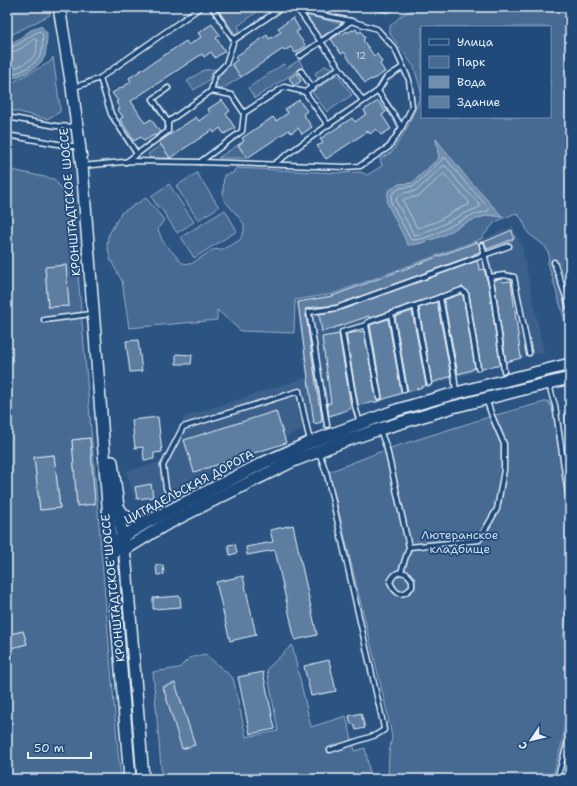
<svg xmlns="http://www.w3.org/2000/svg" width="577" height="786" font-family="'Shantell Sans',sans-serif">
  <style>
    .built { fill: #3a608b }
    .green { fill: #476b93; stroke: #98aec6; fill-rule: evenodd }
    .water { fill: #708ead; stroke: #a0b6cb }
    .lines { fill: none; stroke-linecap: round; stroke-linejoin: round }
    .shore { stroke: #b8c9da; stroke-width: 1 }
    .building { fill: #5d7da1; stroke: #e8f1f8 }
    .lane-casing { stroke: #e8f1f8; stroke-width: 7 }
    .secondary-casing { stroke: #e8f1f8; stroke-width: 14 }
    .lane { stroke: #1f4a7a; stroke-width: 4 }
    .secondary { stroke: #1f4a7a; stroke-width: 11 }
    .labels { text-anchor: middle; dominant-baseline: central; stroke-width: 3.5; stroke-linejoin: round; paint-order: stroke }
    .number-label { font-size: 10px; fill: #c5d4e2 }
    .street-label { font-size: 12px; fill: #e8f1f8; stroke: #1f4a7a }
    .park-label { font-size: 12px; fill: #d0dde9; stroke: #1f4a7a }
  </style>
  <rect width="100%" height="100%" fill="#2b5482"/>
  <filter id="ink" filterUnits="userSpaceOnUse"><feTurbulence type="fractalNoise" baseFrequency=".025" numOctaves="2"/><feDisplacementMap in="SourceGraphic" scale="8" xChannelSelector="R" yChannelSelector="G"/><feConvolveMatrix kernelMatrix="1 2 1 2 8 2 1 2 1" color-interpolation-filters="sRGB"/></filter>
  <g filter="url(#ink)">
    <polygon class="built" points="513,226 522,247 544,352 422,388 351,410 313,425 156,498 136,501 126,471 162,462 168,458 184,417 307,377 295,300 332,294 484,238"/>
    <g class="green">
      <polygon points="7,7 49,7 50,15 7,37"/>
      <polygon points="216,7 271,7 274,8 268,13 261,9 238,26 240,31 236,35"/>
      <path d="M418,7H570V338L550,270L548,263L549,255L546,247L528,233L522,219L516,213L495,222L481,239L332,294L295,300L294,333L241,331L217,310V320L129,328L122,281L111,261L107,245L108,236L121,213L146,198L164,220L158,229L162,240L182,263L191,264L212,250L223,249L240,240L244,231V224L237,215L224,200L223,192L224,175L233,173L236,168L337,173L361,172L367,175L382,166L380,159L392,152L406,130L417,105L421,91L414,67L390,34V26L402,15ZM422,27H550V117H422ZM436,140L467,178L502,217L488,215L467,222L442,236L418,244L399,184L412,183L439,158Z"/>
      <polygon points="306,15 342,24 321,37"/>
      <polygon points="53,57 60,107 60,112 47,119 7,109 7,82 13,82 50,62"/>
      <polygon points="299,60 303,67 255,98 248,88 283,64 287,68"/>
      <polygon points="232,64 241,77 222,89 217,88 216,82 225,68"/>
      <polygon points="325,66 333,68 318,79 315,73"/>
      <polygon points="218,69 211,74 209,80 194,90 187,81 204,70"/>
      <polygon points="337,74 352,95 327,112 312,92"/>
      <polygon points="161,145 170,158 150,158 148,154"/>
      <polygon points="238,145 247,158 218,158"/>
      <path d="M7,169L54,179L72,202L118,752L121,779H7V649L27,644L23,631L7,635ZM45,267L69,306L48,307ZM90,438L95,504L77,505L72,440ZM54,455L60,508L40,510L34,457Z"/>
      <polygon points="197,173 219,207 198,220 176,186"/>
      <polygon points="169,184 194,222 177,233 161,208 159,209 151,196"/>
      <polygon points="225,210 237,231 194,258 181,237"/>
      <polygon points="548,401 551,406 555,405 570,517 570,583 563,639 570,638 570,673 563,739 552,779 388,779 389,753 392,737 386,707 329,472 387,449 492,416"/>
      <polygon points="570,409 570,464 564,411"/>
      <polygon points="292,645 311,727 346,716 355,751 365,748 371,779 162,779 153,672 179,668 189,658 205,654 233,678 246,737 278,731 267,669"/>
      <polygon points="570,756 570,779 564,779"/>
    </g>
    <g class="water">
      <polygon points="361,7 402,7 387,13"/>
      <path d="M41,26L47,33C47,39 46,52 45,56C40,68 19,78 7,79V45L17,40L31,30Z"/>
      <polygon points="436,139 467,178 503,217 488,215 467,222 442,236 418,244 408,245 387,203 388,191 399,184 412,183 439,158"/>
    </g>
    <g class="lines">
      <g class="shore">
        <path d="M7,48C20,47 28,35 40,31L43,35C42,40 43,48 41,54C37,65 18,74 7,75"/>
        <path d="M7,53C17,53 26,45 34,39L37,40C37,43 37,49 36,53C32,61 16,69 7,70"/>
        <path d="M443,158H446L464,181L489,208V210L488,211C480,213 471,215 464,219C447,227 430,240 411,240L391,202L392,194L400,188L414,186L441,161Z"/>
        <path d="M443,166H446L460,184L480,205V207L463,214L438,227L416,235H414L396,201L397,197C404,190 409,194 417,190Z"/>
        <path d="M444,174L469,202V205L460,208L436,222L417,228L403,201V200C407,197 414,198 419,196Z"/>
      </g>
    </g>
    <g class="building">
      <polygon points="293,18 300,30 296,32 306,46 295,53 291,47 284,51 283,49 241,77 232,64 237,60 235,57 267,35 269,39 281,32 278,28"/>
      <polygon points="212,24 220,35 216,38 225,51 215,58 211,52 204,57 202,54 131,101 145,123 151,119 160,132 155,136 154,135 144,141 141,137 134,141 120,119 123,117 118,110 120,109 116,102 118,101 112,93 131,82 129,78 186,41 189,45 201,37 198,33"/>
      <polygon points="356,29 358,33 361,31 365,38 363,40 374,56 377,54 382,62 380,64 385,72 372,80 371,79 365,83 344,52 341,54 331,39 340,33 341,35 347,31 348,33 352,30 353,31"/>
      <polygon points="297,73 301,81 294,86 289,78"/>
      <polygon points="222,100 230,111 226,114 235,128 224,134 220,128 214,133 212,130 170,158 159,142 196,117 199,121 210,113 208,109"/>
      <polygon points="299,100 307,111 303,114 312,127 302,134 298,128 291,133 289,130 247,158 238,145 244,141 242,138 273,117 276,121 288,113 285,109"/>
      <polygon points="378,101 386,112 382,115 391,129 381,135 376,129 370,134 368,131 326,159 317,146 323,143 320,139 352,118 355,122 366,114 364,110"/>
      <polygon points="512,230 514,239 487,249 485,244 484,242"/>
      <polygon points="477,242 478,244 479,244 480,252 474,254 474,255 336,305 318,307 318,306 305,309 319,404 320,404 322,418 321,419 322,422 314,424 298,302 332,296"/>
      <polygon points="477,261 480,270 484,269 489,287 500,364 498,365 498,366 481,368 469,293 464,288 462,287 369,318 369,316 322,332 319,314 338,311"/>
      <polygon points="66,265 69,306 48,307 45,267"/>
      <polygon points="502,279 503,282 511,281 521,358 506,362 494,280"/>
      <polygon points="461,294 463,296 475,368 472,369 472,370 458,374 444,300"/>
      <polygon points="437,302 451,376 432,383 419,308"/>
      <polygon points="412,311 426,385 425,386 408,392 395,317"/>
      <polygon points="388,319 401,391 402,393 376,402 358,405 346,334 364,331 376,398 377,400 380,400 382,399 382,396 371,330 370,325"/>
      <polygon points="339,334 351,406 350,407 350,409 329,416 327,403 331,403 322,337"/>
      <polygon points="138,340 142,371 130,372 126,341"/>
      <polygon points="176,354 192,355 191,364 176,364"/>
      <polygon points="276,411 286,443 194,472 184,440"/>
      <polygon points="158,417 162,452 154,453 154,459 144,460 143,447 135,448 132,420"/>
      <polygon points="90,438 95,504 77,506 72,440"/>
      <polygon points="54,455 60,508 40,510 34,457"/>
      <polygon points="151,484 153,497 137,499 135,487"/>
      <polygon points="293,525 317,635 295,640 275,550 247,555 246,547 273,542 270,530"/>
      <polygon points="235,544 237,553 230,555 228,545"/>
      <polygon points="156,565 163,565 164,574 157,575"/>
      <polygon points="243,576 256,635 230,641 216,582"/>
      <polygon points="180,596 181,607 153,609 153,598"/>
      <polygon points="23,631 27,644 7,649 7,635"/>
      <polygon points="329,660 336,691 311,696 304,666"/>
      <polygon points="263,672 275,729 250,734 238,677"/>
      <polygon points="175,683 195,745 182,749 163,687"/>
      <polygon points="361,713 365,728 356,730 354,724 351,724 349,716"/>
    </g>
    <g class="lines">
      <g class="lane-casing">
        <g id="lane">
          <polyline points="299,11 363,101"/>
          <polyline points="234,40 283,7"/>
          <polyline points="300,56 351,21"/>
          <polyline points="301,71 312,87"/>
          <polyline points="100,78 111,114 137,154"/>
          <polyline points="74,87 84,84 100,78 201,7"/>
          <polyline points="211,91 215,75 226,64 234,40 212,7"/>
          <polyline points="378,91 402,127"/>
          <polyline points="305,92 339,68"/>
          <polyline points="244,113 284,87 305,92 328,125"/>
          <polyline points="7,117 56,126 77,127"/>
          <polyline points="168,122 211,91 232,95 244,113 242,131 200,162"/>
          <polyline points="7,135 69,146 78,146"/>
          <polyline points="126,162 137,154 168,131 168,122 153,99 168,88"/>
          <polyline points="274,164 328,125 378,91 386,78 403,67"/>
          <polyline points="82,166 133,161 200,162 345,167 360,166 389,147 402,127 412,107 409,80 395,49 377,29 351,21 282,7"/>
          <polyline points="482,245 492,286 504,371"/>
          <polyline points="554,262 570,309"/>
          <polyline points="490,277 504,275 514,277 529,353"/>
          <polyline points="440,297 454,374 456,392"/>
          <polyline points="415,306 429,383"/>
          <polyline points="391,314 404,390"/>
          <polyline points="44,320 91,314"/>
          <polyline points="549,384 552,396 555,405 570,508"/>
          <polyline points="379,397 366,325 368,322 462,290 466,294 478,368"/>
          <polyline points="360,423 355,406 342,332 366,325"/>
          <polyline points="327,425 309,312 337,308 509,246"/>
          <polyline points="380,430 387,449 409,547 479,540 497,509 504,470 504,444 492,416 486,399"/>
          <polyline points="319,452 327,475 383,723 384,730 376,735 330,750"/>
          <polyline points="170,495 166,488 163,466 183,427 299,391 308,433 311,442"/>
          <path d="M401,572L407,574L412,580V587C402,598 396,595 390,582C393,576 395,573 401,572L409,547"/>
          <polyline points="557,779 569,737 570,727"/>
        </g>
      </g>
      <g class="secondary-casing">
        <g id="secondary">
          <polyline points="59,7 72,87 82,166 115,596 130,779"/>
          <polyline points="112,462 126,565 143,779"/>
          <path d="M118,507C126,520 133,522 148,521"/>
          <polyline points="112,550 122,537 149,521 263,463 311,442 397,410 424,402 456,393 570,364"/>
          <polyline points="112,550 124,550 163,526 212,501 293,461 342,442 380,429 453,407 520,390 570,378"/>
        </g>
      </g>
      <use href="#lane" class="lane"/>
      <use href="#secondary" class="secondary"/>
    </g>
  </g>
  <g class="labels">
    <g class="number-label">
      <text x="361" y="55">12</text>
    </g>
    <g class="street-label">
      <text transform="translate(70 202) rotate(-95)">КРОНШТАДТСКОЕ ШОССЕ</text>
      <text transform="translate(189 487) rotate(-28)">ЦИТАДЕЛЬСКАЯ ДОРОГА</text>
      <text transform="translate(113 588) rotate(-96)">КРОНШТАДТСКОЕ ШОССЕ</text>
    </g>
    <g class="park-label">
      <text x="460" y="535">Лютеранское<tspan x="460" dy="14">кладбище</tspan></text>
    </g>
  </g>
  <rect width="577" height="786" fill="none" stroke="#1f4a7a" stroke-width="24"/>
  <rect x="12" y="12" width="553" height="762" fill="none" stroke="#e8f1f8" stroke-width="1.5" filter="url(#ink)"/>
  <rect x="421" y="26" width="130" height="92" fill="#1f4a7a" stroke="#6f8dac"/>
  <rect x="429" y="39" width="20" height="6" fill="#1f4a7a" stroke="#6f8dac"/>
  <text x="457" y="46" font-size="12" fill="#e8f1f8">Улица</text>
  <rect x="429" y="56" width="20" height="12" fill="#476b93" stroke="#6f8dac"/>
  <text x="457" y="66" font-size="12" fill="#e8f1f8">Парк</text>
  <rect x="429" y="76" width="20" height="12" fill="#708ead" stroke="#6f8dac"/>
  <text x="457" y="86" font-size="12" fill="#e8f1f8">Вода</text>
  <rect x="429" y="96" width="20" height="12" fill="#5d7da1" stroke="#6f8dac"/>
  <text x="457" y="106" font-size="12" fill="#e8f1f8">Здание</text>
  <g transform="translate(531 740) rotate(235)" stroke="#1f4a7a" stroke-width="3" paint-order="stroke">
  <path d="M0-3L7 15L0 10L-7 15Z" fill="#e8f1f8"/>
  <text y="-6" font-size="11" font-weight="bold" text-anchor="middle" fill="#e8f1f8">С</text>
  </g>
  <path d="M28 752v6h63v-6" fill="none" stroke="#e8f1f8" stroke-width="2"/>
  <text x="34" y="752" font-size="12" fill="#e8f1f8" stroke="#1f4a7a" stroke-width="3" paint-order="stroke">50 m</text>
</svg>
